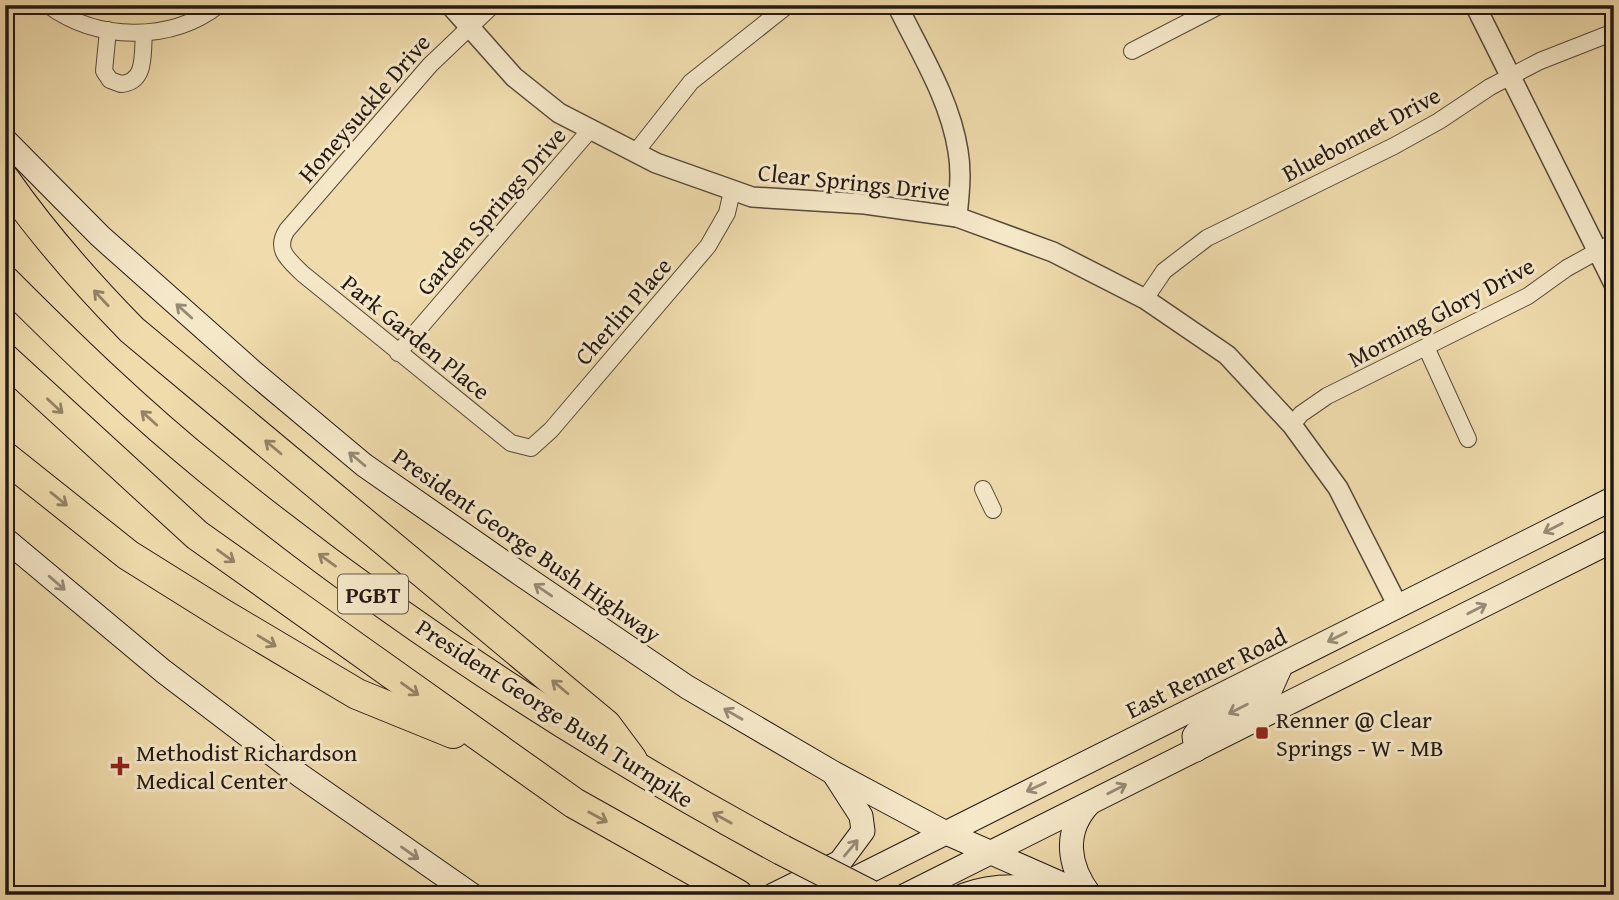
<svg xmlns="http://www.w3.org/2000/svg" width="1619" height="900" font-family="'Gentium Book Plus',serif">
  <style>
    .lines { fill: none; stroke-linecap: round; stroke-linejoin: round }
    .minor-casing { stroke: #574939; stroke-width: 18 }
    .tertiary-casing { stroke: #574939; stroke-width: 22 }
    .secondary-casing { stroke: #241813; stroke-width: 25 }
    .motorway-casing { stroke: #241813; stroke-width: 32 }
    .minor { stroke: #f5e8c9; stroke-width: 16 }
    .tertiary { stroke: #f5e8c9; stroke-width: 19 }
    .secondary { stroke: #f5e8c9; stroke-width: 23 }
    .motorway { stroke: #efdbac; stroke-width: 30 }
    .motorway-bridge-casing { stroke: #241813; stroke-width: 32; stroke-linecap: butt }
    .motorway-bridge { stroke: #efdbac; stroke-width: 30 }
    .oneway { stroke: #948367 }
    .oneway2 { stroke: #978a77 }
    .poi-dot { fill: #8f2418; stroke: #f5e8c9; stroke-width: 2.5 }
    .labels { text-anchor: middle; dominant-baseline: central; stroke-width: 6; stroke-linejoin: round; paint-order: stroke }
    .shield { fill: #f5e8c9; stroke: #63564a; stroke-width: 2 }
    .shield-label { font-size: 23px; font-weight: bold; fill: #241813 }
    .street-label { font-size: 24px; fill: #241813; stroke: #f5e8c9 }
    .poi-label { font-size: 24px; fill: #241813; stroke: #f5e8c9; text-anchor: start }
  </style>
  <rect width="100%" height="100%" fill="#efdbac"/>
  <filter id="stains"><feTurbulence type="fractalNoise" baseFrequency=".00286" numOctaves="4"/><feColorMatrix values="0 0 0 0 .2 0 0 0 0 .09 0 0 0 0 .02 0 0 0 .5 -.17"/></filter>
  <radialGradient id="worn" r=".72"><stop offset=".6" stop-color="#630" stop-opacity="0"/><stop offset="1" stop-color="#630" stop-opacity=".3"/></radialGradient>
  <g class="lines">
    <g class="minor-casing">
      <g id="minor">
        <path d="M48,5C97,41 170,43 219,5"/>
        <path d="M493,5L430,65L287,230C274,250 289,260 303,274L511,443L531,448L551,430L708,246L727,213L732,191"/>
        <path d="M108,30L104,71L110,80L121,84C147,82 142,53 144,33"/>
        <polyline points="1132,51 1221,5"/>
        <polyline points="635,153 691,82 788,5"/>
        <polyline points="1145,299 1164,271 1207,238 1394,146 1439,121 1490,87 1540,61 1614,32"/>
        <polyline points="1426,347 1468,439"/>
        <polyline points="398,353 590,130"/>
        <polyline points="1292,425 1301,414 1327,396 1528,296 1567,268 1614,242"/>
        <polyline points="983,489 993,510"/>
      </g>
    </g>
    <g class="tertiary-casing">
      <g id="tertiary">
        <polyline points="450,5 514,77 559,113 656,163 752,197 865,204 957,217 1053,252 1145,299 1227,355 1292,425 1338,488 1398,606"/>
        <path d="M897,5C920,52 950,99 958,151C962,173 959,195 957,217"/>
        <polyline points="1475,5 1614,284"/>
      </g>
    </g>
    <g class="secondary-casing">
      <g id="secondary">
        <polyline points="5,140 100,236 253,372 364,465 519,573 687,687 832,772 944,832 1087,895"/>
        <polyline points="5,539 163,671 301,776 472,895"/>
        <polyline points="1196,750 1194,736 1197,732 1269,693 1281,666"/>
        <path d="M1089,804C1063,832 1068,866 1090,895"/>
        <polyline points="773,895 840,862 863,831 861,816 834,774"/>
        <polyline points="822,895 1614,498"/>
        <polyline points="906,895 1614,540"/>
        <path d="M964,895C996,883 1029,886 1062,892"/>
      </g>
    </g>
    <g class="motorway-casing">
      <g id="motorway">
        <path d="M5,180C42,233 86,283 132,330L606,725L632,760"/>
        <path d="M5,281C71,347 138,412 211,471C388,616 581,741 782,850"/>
        <polyline points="5,359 197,535 574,803 738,895"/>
        <polyline points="5,457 128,555 224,615 357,694 453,733"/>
      </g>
    </g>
    <use href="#minor" class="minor"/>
    <use href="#tertiary" class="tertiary"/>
    <use href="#secondary" class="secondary"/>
    <use href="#motorway" class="motorway"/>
    <g class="motorway-bridge-casing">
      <polyline id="motorway-bridge" points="782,850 870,895"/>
    </g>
    <use href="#motorway-bridge" class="motorway-bridge"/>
  </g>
  <defs><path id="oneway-shaft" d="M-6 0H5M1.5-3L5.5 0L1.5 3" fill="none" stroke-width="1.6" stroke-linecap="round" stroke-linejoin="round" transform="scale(1.75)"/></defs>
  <g class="oneway">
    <use href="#oneway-shaft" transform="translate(101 298) rotate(-133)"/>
    <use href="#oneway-shaft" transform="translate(55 406) rotate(43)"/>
    <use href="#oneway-shaft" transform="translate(149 418) rotate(-138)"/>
    <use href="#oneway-shaft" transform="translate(273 447) rotate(-140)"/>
    <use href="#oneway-shaft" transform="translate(59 499) rotate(39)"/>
    <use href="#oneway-shaft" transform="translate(226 556) rotate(36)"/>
    <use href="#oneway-shaft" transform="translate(327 560) rotate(-144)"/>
    <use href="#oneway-shaft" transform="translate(267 641) rotate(31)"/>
    <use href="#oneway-shaft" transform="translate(560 687) rotate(-140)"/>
    <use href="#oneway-shaft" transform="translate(410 689) rotate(36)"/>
    <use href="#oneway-shaft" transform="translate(598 817) rotate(29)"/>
    <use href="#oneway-shaft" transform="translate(722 818) rotate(-151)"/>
  </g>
  <g class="oneway2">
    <use href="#oneway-shaft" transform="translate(184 311) rotate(-138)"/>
    <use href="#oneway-shaft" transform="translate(357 459) rotate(-140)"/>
    <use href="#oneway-shaft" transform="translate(1553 528) rotate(153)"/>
    <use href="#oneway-shaft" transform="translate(57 583) rotate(41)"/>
    <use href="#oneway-shaft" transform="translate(543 590) rotate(-146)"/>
    <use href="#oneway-shaft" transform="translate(1477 609) rotate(-27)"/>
    <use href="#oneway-shaft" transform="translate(1337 637) rotate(153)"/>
    <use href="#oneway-shaft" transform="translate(1238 709) rotate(153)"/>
    <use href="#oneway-shaft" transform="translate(733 714) rotate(-150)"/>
    <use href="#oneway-shaft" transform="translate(1036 787) rotate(154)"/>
    <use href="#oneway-shaft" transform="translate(1117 789) rotate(-27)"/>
    <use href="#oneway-shaft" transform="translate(851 848) rotate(-50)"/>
    <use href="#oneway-shaft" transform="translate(410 853) rotate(35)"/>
  </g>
  <g class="poi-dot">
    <rect x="1255" y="726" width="14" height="14" rx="3.5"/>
    <path d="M116.5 755.5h7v7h7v7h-7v7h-7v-7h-7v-7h7z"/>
  </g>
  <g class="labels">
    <rect class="shield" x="338" y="574.5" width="70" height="39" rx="5"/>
    <g class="shield-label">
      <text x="373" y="594">PGBT</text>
    </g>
    <g class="street-label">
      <text transform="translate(364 108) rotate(-49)">Honeysuckle Drive</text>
      <text transform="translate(1361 134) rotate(-28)">Bluebonnet Drive</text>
      <text transform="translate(854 182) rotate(6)">Clear Springs Drive</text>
      <text transform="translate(491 211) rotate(-49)">Garden Springs Drive</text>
      <text transform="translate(623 311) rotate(-49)">Cherlin Place</text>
      <text transform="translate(1441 312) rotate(-28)">Morning Glory Drive</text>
      <text transform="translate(416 337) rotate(39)">Park Garden Place</text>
      <text transform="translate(527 545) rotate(35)">President George Bush Highway</text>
      <text transform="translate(1206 673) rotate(-26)">East Renner Road</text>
      <text transform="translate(555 713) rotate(33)">President George Bush Turnpike</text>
    </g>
    <g class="poi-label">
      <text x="1276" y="719">Renner @ Clear<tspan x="1276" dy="28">Springs - W - MB</tspan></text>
      <text x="136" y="752">Methodist Richardson<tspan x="136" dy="28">Medical Center</tspan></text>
    </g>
  </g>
  <rect width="1619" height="900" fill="none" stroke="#efdbac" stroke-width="28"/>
  <rect x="7" y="7" width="1605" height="886" fill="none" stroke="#241813" stroke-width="3.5"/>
  <rect x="14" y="14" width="1591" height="872" fill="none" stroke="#241813" stroke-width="2"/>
  <rect width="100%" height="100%" filter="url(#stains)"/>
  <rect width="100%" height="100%" fill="url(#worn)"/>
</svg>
